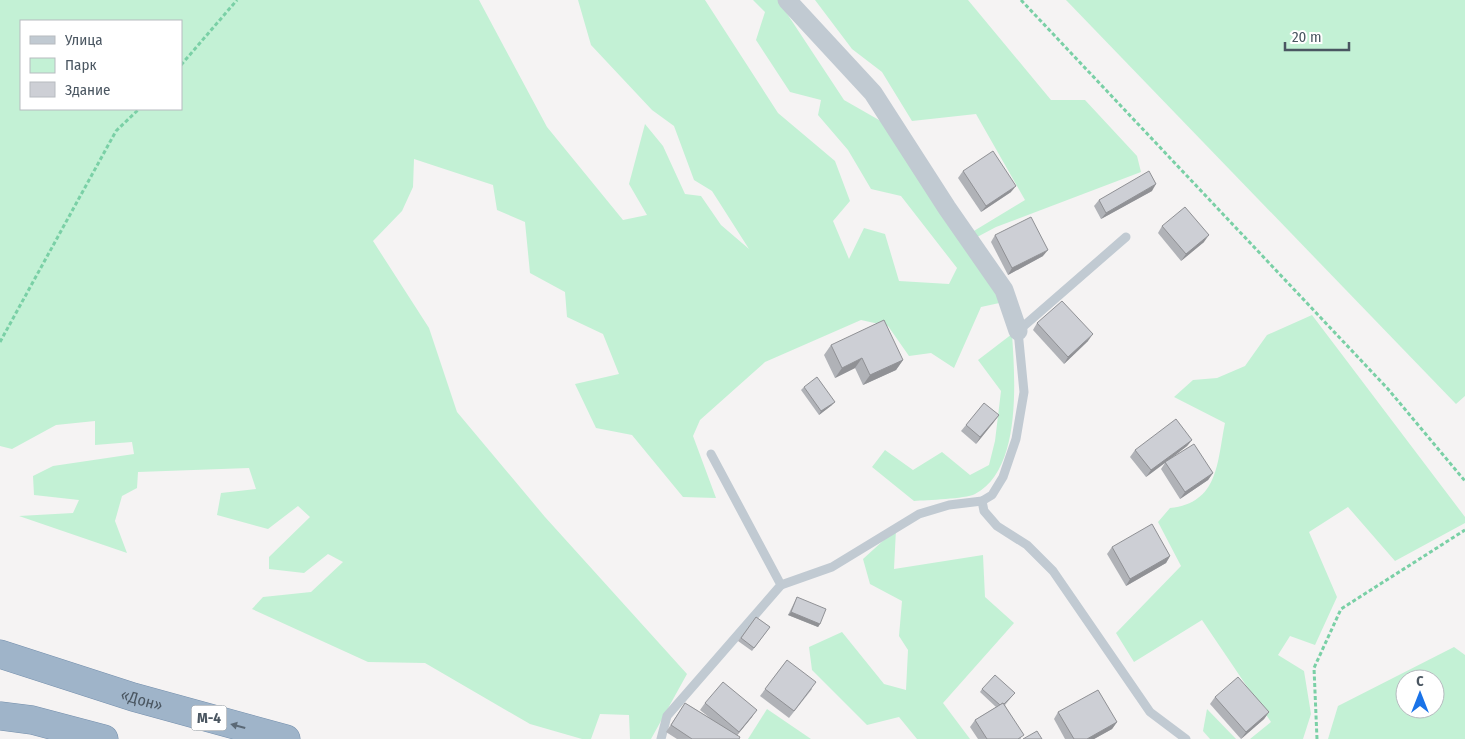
<svg xmlns="http://www.w3.org/2000/svg" width="1465" height="739" font-family="'Fira Sans Condensed',sans-serif">
  <style>
    .green { fill: #c3f1d5; fill-rule: evenodd }
    .lines { fill: none; stroke-linecap: round; stroke-linejoin: round }
    .trunk-casing { stroke: #7690ad; stroke-width: 29 }
    .path { stroke: #7ad0a6; stroke-width: 3; stroke-dasharray: 4 2.5; stroke-linecap: butt }
    .service { stroke: #c1cad2; stroke-width: 9 }
    .minor { stroke: #c1cad2; stroke-width: 19 }
    .trunk { stroke: #9fb4c9; stroke-width: 28 }
    .wall { fill: #b0b2b7 }
    .shaded-wall { fill: #909195 }
    .building { fill: #cdcfd5; stroke: #909195 }
    .oneway { fill: #5b6976 }
    .labels { text-anchor: middle; dominant-baseline: central; stroke-width: 4.5; stroke-linejoin: round; paint-order: stroke }
    .shield { fill: #fff; stroke: #808990; stroke-width: 1 }
    .shield-label { font-size: 15px; font-weight: bold; fill: #4a5661 }
    .street-label { font-size: 16px; fill: #4a5661; stroke: #fff }
  </style>
  <rect width="100%" height="100%" fill="#f5f3f3"/>
  <g class="green">
    <path d="M0,0H479L547,127L623,220L647,215L629,184L645,124L663,146L685,194L701,196L721,225L749,249L712,191L694,180L674,126L652,110L591,45L578,0H705L778,113L835,161L850,201L833,221L849,259L864,228L885,234L899,281L949,284L957,268L901,196L871,189L848,150L818,115L821,100L790,92L756,40L765,12L753,0H778L844,100L886,124L959,240L1025,200L976,114L912,121L882,72L852,49L815,0H968L1051,100H1085L1137,156L1141,172L996,227L964,244L1004,302L981,307L954,368L931,353L909,356L888,326L861,320L765,362L700,420L693,436L716,498L683,497L632,435L596,428L575,384L619,374L603,334L567,317L565,292L530,273L525,222L497,210L493,185L414,159L413,187L402,211L373,241L429,328L457,412L545,517L687,674L651,739H630L629,715L600,714L591,739H582L530,724L425,663L368,662L252,609L263,597L311,592L343,562L328,554L304,573L269,569V557L310,517L298,506L268,529L217,515L221,493L256,489L249,468L138,472L137,488L122,496L115,521L127,553L19,516L73,513L79,500L34,495L33,476L53,466L134,454L132,442L95,445V421L56,425L12,449L0,446ZM21,21H181V109H21Z"/>
    <polygon points="1066,0 1465,0 1465,396 1456,404"/>
    <path d="M1312,315L1465,517V523L1395,561L1348,507L1309,532L1337,597L1315,645L1290,636L1278,655L1304,671L1311,714L1303,739H1250L1271,722L1202,620L1134,662L1116,633L1181,566L1158,522L1170,508C1219,503 1217,462 1225,423L1174,397L1193,380L1217,378L1245,366L1267,335Z"/>
    <path d="M1012,334C1015,379 1022,470 975,494C965,499 927,500 914,501L872,467L885,450L913,470L942,452L970,475L989,465L995,441L1001,391L978,360Z"/>
    <polygon points="896,529 894,569 983,555 985,597 1014,623 943,703 970,739 917,739 899,717 867,725 812,670 809,647 842,632 884,684 906,690 908,650 899,636 902,601 870,584 863,559"/>
    <path d="M1454,647L1465,655V739H1328L1338,706ZM1405,679H1435V709H1405Z"/>
    <polygon points="767,709 811,739 748,739"/>
    <polygon points="1207,709 1236,739 1210,739 1203,731"/>
  </g>
  <g class="lines">
    <g class="trunk-casing">
      <g id="trunk">
        <path id="s1" d="M0,654L133,697L286,739"/>
        <polyline points="0,716 32,720 104,739"/>
      </g>
    </g>
    <g class="path">
      <polyline points="1021,0 1388,389 1465,481"/>
      <polyline points="181,65 237,0"/>
      <polyline points="0,342 116,131 139,109"/>
      <polyline points="1317,739 1314,668 1341,609 1465,530"/>
    </g>
    <g class="service">
      <polyline points="982,501 984,511 997,526 1027,545 1053,571 1150,712 1186,739"/>
      <polyline points="781,585 832,567 919,514 949,505 982,501 992,495 1003,477 1016,439 1024,392 1018,331 1126,237"/>
      <polyline points="661,739 667,716 781,585 711,454"/>
    </g>
    <polyline class="minor" points="787,0 873,93 947,208 1004,290 1018,331"/>
    <use href="#trunk" class="trunk"/>
  </g>
  <g class="wall">
    <polygon points="963,171 1011,192 981,212 958,178"/>
    <polygon points="1152,191 1101,219 1094,206 1099,200"/>
    <polygon points="1162,226 1204,242 1181,261 1158,233"/>
    <polygon points="995,235 1043,256 1008,275 991,242"/>
    <polygon points="1037,323 1088,341 1064,364 1033,330"/>
    <polygon points="831,345 903,360 896,370 863,385 855,368 835,378 824,355"/>
    <polygon points="804,387 832,405 819,415 801,390"/>
    <polygon points="999,415 976,444 961,431 966,425"/>
    <polygon points="1192,440 1187,446 1168,461 1213,473 1208,480 1180,499 1161,469 1165,463 1146,477 1130,457 1135,450"/>
    <polygon points="1112,547 1170,556 1166,563 1126,586 1107,554"/>
    <polygon points="797,597 820,624 818,627 788,615"/>
    <polygon points="756,617 770,627 752,651 738,641"/>
    <polygon points="787,660 812,689 789,718 760,696"/>
    <polygon points="982,689 1015,693 1005,705 1021,739 978,739 970,727 975,720 996,707 980,692"/>
    <polygon points="1215,697 1269,712 1264,719 1241,739 1210,704"/>
    <polygon points="685,703 710,718 700,710 705,703 752,717 737,735 739,739 677,739 666,732"/>
    <polygon points="1058,712 1117,722 1112,729 1094,739 1065,739 1054,719"/>
  </g>
  <g class="shaded-wall">
    <polygon points="1156,184 1152,191 1101,219 1106,213"/>
    <polygon points="1016,186 1011,192 981,212 986,206"/>
    <polygon points="1209,235 1204,242 1181,261 1186,254"/>
    <polygon points="1048,250 1043,256 1008,275 1012,268"/>
    <polygon points="1093,334 1088,341 1064,364 1068,357"/>
    <polygon points="862,358 855,368 835,378 842,368"/>
    <polygon points="903,360 896,370 863,385 870,375"/>
    <polygon points="835,402 832,405 819,415 821,411"/>
    <polygon points="999,415 994,422 976,444 980,437"/>
    <polygon points="1192,440 1187,446 1146,477 1151,470"/>
    <polygon points="1213,473 1208,480 1180,499 1185,492"/>
    <polygon points="1170,556 1166,563 1126,586 1130,579"/>
    <polygon points="791,612 820,624 818,627 788,615"/>
    <polygon points="757,710 752,717 734,739 739,732"/>
    <polygon points="1269,712 1264,719 1241,739 1246,732"/>
    <polygon points="1117,722 1112,729 1094,739 1087,739"/>
  </g>
  <g class="building">
    <polygon points="993,151 1016,186 986,206 963,171"/>
    <polygon points="1149,171 1156,184 1106,213 1099,200"/>
    <polygon points="1185,207 1209,235 1186,254 1162,226"/>
    <polygon points="1031,217 1048,250 1012,268 995,235"/>
    <polygon points="1062,301 1093,334 1068,357 1037,323"/>
    <polygon points="884,320 903,360 870,375 862,358 842,368 831,345"/>
    <polygon points="817,377 835,402 821,411 804,387"/>
    <polygon points="984,403 999,415 980,437 966,425"/>
    <polygon points="1176,419 1192,440 1151,470 1135,450"/>
    <polygon points="1194,444 1213,473 1185,492 1165,462"/>
    <polygon points="1152,524 1170,556 1130,579 1112,547"/>
    <polygon points="797,597 826,609 820,624 791,612"/>
    <polygon points="756,617 770,627 754,648 741,638"/>
    <polygon points="787,660 816,682 794,711 765,689"/>
    <polygon points="995,675 1015,693 1004,704 1003,703 1000,705 982,689"/>
    <polygon points="1238,677 1269,712 1246,732 1215,697"/>
    <polygon points="723,682 757,710 739,732 705,703"/>
    <polygon points="1098,690 1117,722 1087,739 1074,739 1058,712"/>
    <polygon points="685,703 740,737 739,739 692,739 671,725"/>
    <polygon points="1003,703 1024,735 1018,739 987,739 975,720"/>
    <polygon points="1037,731 1042,739 1023,739"/>
  </g>
  <defs><path id="oneway-solid" d="M-6-.8H1V-3.2L6.5 0L1 3.2V.8H-6Z" transform="scale(1.25)"/></defs>
  <use class="oneway" href="#oneway-solid" transform="translate(238 726) rotate(-165)"/>
  <g class="labels">
    <rect class="shield" x="191.5" y="705.5" width="35" height="25" rx="4"/>
    <g class="shield-label">
      <text x="209" y="718">М-4</text>
    </g>
    <g class="street-label">
      <text stroke="none"><textPath href="#s1" startOffset="149">«Дон»</textPath></text>
    </g>
  </g>
  <rect x="20" y="20" width="162" height="90" fill="#ffffff" stroke="#b7bbc0"/>
  <rect x="30" y="36" width="25" height="8" fill="#c1cad2" stroke="#b7bbc0"/>
  <text x="65" y="45" font-size="15" fill="#4a5661">Улица</text>
  <rect x="30" y="58" width="25" height="15" fill="#c3f1d5" stroke="#b7bbc0"/>
  <text x="65" y="70" font-size="15" fill="#4a5661">Парк</text>
  <rect x="30" y="82" width="25" height="15" fill="#cdcfd5" stroke="#b7bbc0"/>
  <text x="65" y="95" font-size="15" fill="#4a5661">Здание</text>
  <g transform="translate(1420 694)"><circle r="24" fill="#ffffff" stroke="#b7bbc0"/>
  <path d="M0-4L9 19L0 12L-9 19Z" fill="#1a73e8"/>
  <text y="-8" font-size="14" font-weight="bold" text-anchor="middle" fill="#4a5661">С</text>
  </g>
  <path d="M1285 42v8h64v-8" fill="none" stroke="#4a5661" stroke-width="2.5"/>
  <text x="1292" y="42" font-size="15" fill="#4a5661" stroke="#ffffff" stroke-width="4" paint-order="stroke">20 m</text>
</svg>
